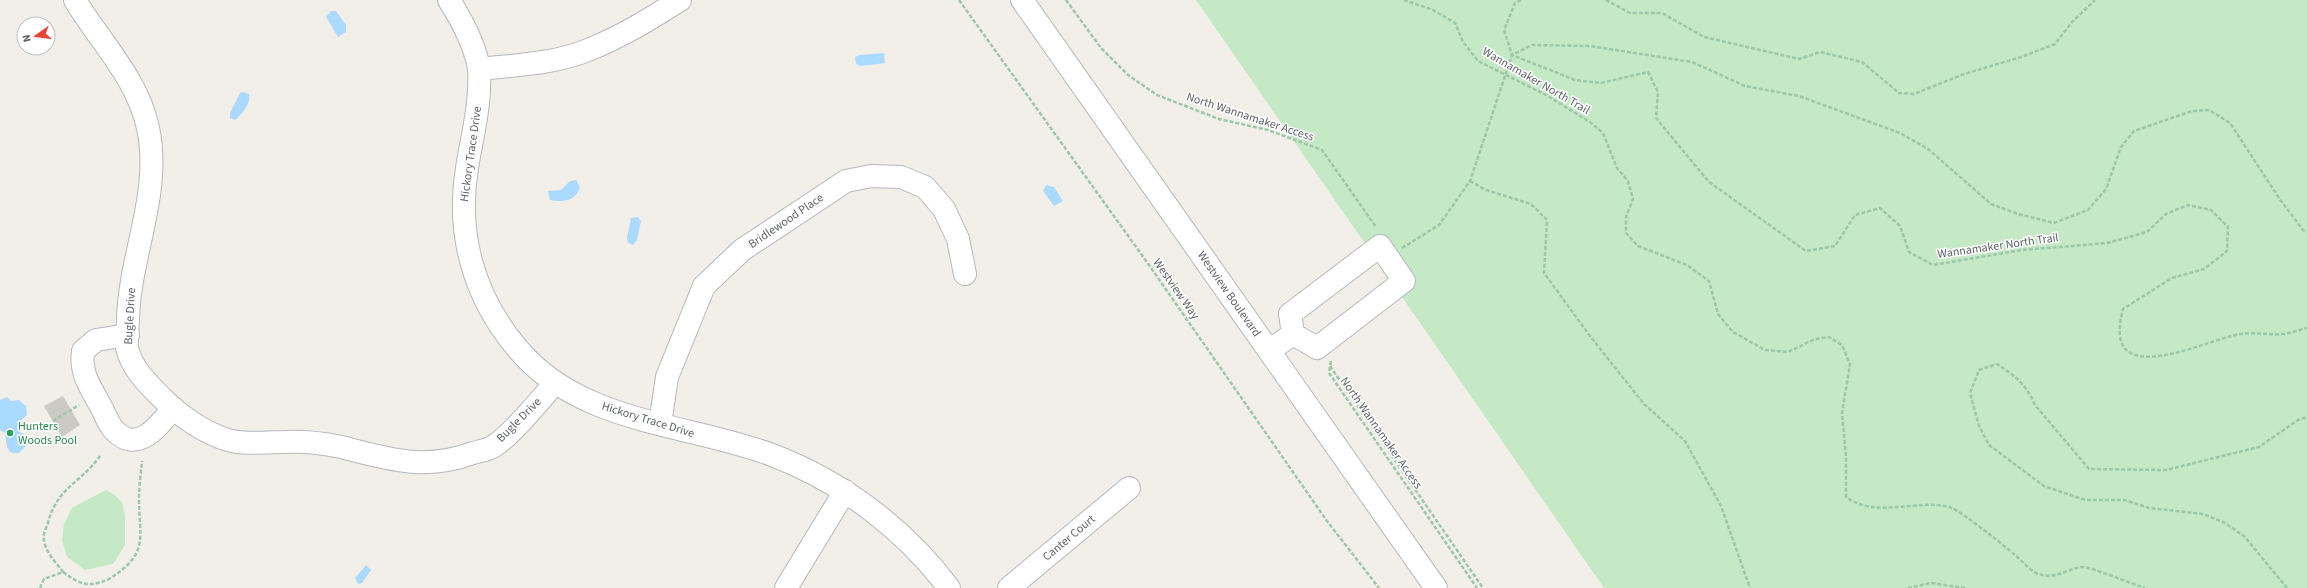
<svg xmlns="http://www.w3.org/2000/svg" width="2307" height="588" font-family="'Source Sans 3',sans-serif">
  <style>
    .green { fill: #c5e8c5 }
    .water { fill: #aadaff }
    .building { fill: #cccac5 }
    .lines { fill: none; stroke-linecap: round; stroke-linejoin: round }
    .minor-casing { stroke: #b5b8bc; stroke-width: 24 }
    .path { stroke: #9cc7a9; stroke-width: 2.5; stroke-dasharray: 4 2; stroke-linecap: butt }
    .minor { stroke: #fff; stroke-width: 22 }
    .leisure-dot { fill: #2e9e5b; stroke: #fff; stroke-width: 1.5 }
    .labels { text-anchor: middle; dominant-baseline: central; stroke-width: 3; stroke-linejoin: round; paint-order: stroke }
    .street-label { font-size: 12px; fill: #5f6368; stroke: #fff }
    .leisure-label { font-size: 12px; fill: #27864d; stroke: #fff; text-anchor: start }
  </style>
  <rect width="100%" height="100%" fill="#f1efe8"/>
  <g class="green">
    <polygon points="1196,0 2307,0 2307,588 1604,588"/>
    <polygon points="106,490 115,495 122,503 125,515 125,545 113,564 85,570 67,557 62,540 64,524 72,508"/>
  </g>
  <g class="water">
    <polygon points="331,11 336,11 346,25 346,32 338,37 326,17"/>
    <polygon points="884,53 885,63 861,66 856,64 855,57 860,55"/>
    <path d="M243,92L249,94C252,103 240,116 235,120L230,118V113L240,93Z"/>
    <path d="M576,180L580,187C576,202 562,202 550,200L548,191L561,190L570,181Z"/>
    <polygon points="1046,185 1054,187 1063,201 1054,206 1043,191"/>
    <polygon points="638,217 641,221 637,240 633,245 628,243 627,238 631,218"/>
    <path d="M7,397L11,401L19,400L26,406L27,415L18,423V430L25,437L27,445L19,453C5,455 7,444 5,433L0,430V400Z"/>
    <polygon points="366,565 371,570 362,583 358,584 355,578"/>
  </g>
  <polygon class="building" points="63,396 80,425 62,437 44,406"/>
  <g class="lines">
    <g class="minor-casing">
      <g id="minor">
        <path d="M75,0C100,42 138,79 148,128C162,192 130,254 128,318C128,327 126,339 127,348C132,369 148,384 162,398C179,415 204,433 228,440C245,445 266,442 284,442C303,441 322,443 341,447C388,459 425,471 473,453C480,451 488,450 494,446C513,434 539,401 555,383"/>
        <path d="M449,0C461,19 475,46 479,68C480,75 479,83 479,90C478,117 471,142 467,168C456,234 474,297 517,348C580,424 687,423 772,455C841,481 905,529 949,588"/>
        <polyline points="1022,0 1436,588"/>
        <path d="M479,69C516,65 554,64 588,50C621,37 650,19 680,0"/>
        <path d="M128,335L96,340L83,351C80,372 89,385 99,403C104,411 108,424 114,430C137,455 159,426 173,408"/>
        <polyline points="1269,351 1293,334 1290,314 1380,246 1404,281 1317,348 1293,334"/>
        <polyline points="660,424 667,377 704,286 742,250 846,181 871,176 901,177 925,187 944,209 958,239 965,274"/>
        <polyline points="786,588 845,491"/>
        <polyline points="1009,588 1129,488"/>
      </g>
    </g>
    <g class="path">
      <polyline points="959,0 1149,265 1327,521 1379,588"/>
      <polyline points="1066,0 1101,48 1128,75 1157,95 1219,119 1268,130 1322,150 1376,227"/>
      <path d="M1404,0L1433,10L1455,23L1463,42L1478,61L1546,95L1590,122L1603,133L1617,168L1628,181L1633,199L1626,217V233L1638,246L1687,265L1709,281L1718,314L1733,332L1765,350L1788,352L1815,339L1829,337L1842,345L1850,364L1842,413L1846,457V497C1877,520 1921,497 1952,508C1962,512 2005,546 2015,555C2021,560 2029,569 2036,573C2055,581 2065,569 2082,567C2089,566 2135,585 2145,588"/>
      <path d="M1521,0L1515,3L1504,30L1512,55L1575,80L1601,83L1648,72L1658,92L1656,118L1709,182L1806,251L1835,246L1855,215L1880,208L1900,226L1909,252L1933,265L2022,250L2107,243L2147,232L2166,214L2188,205L2211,210L2228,227L2227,251L2204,269L2172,278L2123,309C2100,394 2202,341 2240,334C2254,332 2269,335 2283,334C2291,333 2299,330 2307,328"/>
      <polyline points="1606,0 1630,13 1662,13 1704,37 1799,59 1820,52 1862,62 1899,93 1914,94 1964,74 2021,57 2055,44 2072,22 2095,0"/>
      <polyline points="1470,181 1486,190 1531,204 1547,220 1544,273 1590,336 1644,404 1685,441 1721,506 1750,588"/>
      <polyline points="1402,248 1439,225 1470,181 1512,55 1532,45 1590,46 1692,62 1745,86 1799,96 1900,133 1928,149 1991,204 2018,214 2054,223 2088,210 2106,189 2121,147 2134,131 2192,111 2209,110 2230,123 2281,201 2303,230 2307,231"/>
      <polyline points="1331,361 1329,373 1477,588"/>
      <polyline points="1330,366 1483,588"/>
      <polyline points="53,421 79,405"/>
      <path d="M63,572C81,585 88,588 109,579C150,553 139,539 139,498C139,486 141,473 142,461"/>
      <path d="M40,588L44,579L63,572C55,561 42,549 44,534C45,530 47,526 48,523C57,487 81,483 100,456"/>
      <polyline points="1908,588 1931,583 1965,588"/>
      <path d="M2287,588L2244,536L2225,523L2203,514L2149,508L2125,500H2085L2044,486L1989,445L1979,426L1970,393L1979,370L1997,364C2014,375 2027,385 2035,405L2089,469L2166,470L2259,447L2298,420L2307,417"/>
    </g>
    <use href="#minor" class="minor"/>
  </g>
  <circle class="leisure-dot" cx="10" cy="433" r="4"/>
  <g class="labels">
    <g class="street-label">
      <text transform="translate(1536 81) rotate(30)">Wannamaker North Trail</text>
      <text transform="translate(1250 117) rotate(18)">North Wannamaker Access</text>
      <text transform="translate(471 154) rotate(-82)">Hickory Trace Drive</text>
      <text transform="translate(786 221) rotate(-34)">Bridlewood Place</text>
      <text transform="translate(1998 246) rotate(-8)">Wannamaker North Trail</text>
      <text transform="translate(1176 289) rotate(55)">Westview Way</text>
      <text transform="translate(1229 294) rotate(55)">Westview Boulevard</text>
      <text transform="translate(130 316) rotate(-87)">Bugle Drive</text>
      <text transform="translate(519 420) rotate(-45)">Bugle Drive</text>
      <text transform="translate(648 420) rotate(17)">Hickory Trace Drive</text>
      <text transform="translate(1381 433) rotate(55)">North Wannamaker Access</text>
      <text transform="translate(1069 538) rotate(-40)">Canter Court</text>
    </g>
    <g class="leisure-label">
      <text x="18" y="426">Hunters<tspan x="18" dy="14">Woods Pool</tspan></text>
    </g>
  </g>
  <g transform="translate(36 36) rotate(256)"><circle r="19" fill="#ffffff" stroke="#bfc1c3"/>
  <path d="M0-3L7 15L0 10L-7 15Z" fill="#ea4335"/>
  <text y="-6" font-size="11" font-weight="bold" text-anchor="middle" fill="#5f6368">N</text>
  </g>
</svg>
